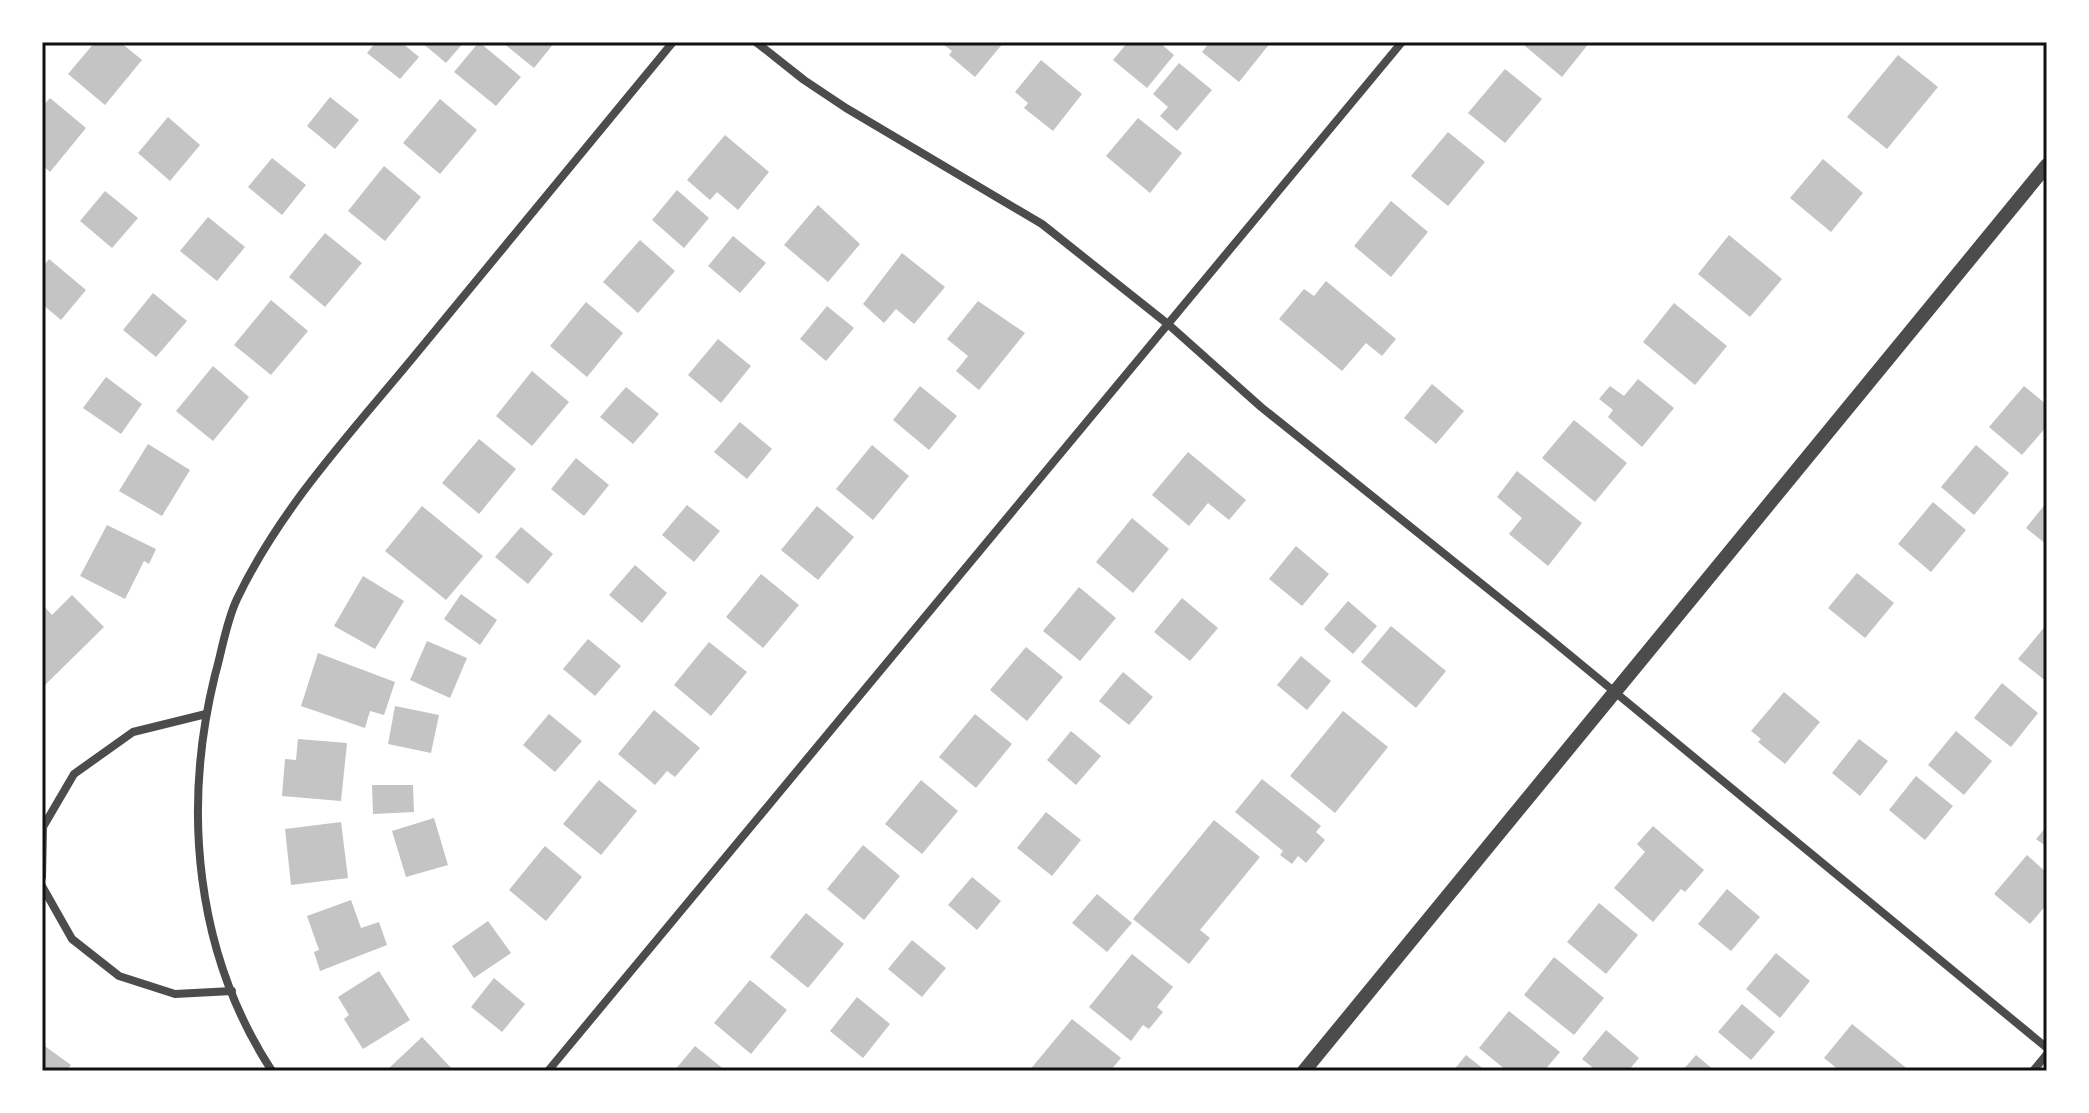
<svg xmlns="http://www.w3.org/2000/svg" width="2089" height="1113" font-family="'Source Serif 4',serif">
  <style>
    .building { fill: #c4c4c4 }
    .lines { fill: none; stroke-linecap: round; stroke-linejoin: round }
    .minor { stroke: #4c4c4c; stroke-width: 8 }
    .tertiary { stroke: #4c4c4c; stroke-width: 14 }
    .neatline { fill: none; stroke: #111; stroke-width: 3 }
  </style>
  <rect width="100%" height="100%" fill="#fff"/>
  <g class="building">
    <polygon points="95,42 120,42 142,60 105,105 68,74"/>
    <polygon points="376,42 401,42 419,57 400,79 367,53"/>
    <polygon points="421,42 464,42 446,63"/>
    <polygon points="479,42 521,77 496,106 454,72"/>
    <polygon points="502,42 555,42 534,68"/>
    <polygon points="940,42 1004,42 975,77 949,55 952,51"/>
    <polygon points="1128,42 1159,42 1174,55 1147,88 1113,60"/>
    <polygon points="1210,42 1271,42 1239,82 1202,52"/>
    <polygon points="1528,42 1590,42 1562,77 1525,46"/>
    <polygon points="1898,55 1938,87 1887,149 1847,117"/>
    <polygon points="1041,60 1082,94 1053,131 1024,108 1028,103 1015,92"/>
    <polygon points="1179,63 1212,90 1177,131 1160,116 1168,107 1153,94"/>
    <polygon points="1505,69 1542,99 1505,143 1468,113"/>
    <polygon points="330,97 359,120 335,149 307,126"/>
    <polygon points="50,98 86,128 50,172 42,165 42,107"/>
    <polygon points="440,99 477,130 440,174 403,143"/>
    <polygon points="168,117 200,145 170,181 138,153"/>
    <polygon points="1138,118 1182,153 1150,193 1106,156"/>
    <polygon points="1448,132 1485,162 1448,206 1411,176"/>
    <polygon points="725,135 769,172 738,210 717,192 710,200 687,180"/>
    <polygon points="272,158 306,185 282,215 248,187"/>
    <polygon points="1823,159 1863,193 1831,232 1790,198"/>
    <polygon points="384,166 421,197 385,241 348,211"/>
    <polygon points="677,190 709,218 684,248 652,220"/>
    <polygon points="105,191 138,218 112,248 80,221"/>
    <polygon points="1391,201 1428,232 1391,277 1354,246"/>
    <polygon points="818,205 860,244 828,282 784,245"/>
    <polygon points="208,217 245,247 217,281 180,251"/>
    <polygon points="325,233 362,263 325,307 289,277"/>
    <polygon points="1729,235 1782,279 1750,317 1698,274"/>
    <polygon points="733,236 766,263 740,293 708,266"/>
    <polygon points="640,240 675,271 638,313 603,282"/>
    <polygon points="902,253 945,287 914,324 896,309 884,323 863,304"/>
    <polygon points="49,259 86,290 61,320 42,304 42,268"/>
    <polygon points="1326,281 1396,339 1382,356 1366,343 1342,371 1279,319 1304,289 1314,296"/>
    <polygon points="153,293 187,321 156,357 123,330"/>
    <polygon points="271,300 308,331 271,375 234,345"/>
    <polygon points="978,301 1025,333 979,390 956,371 968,356 947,339"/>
    <polygon points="586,302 623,333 587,377 550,346"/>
    <polygon points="1674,303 1727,346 1695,385 1643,342"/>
    <polygon points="827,306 854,328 826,361 800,339"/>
    <polygon points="718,339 751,366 721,403 688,375"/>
    <polygon points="213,366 249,397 213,441 176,411"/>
    <polygon points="532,371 569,402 532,446 496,416"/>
    <polygon points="106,377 142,404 121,434 83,408"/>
    <polygon points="1638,379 1674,408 1642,447 1608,417 1613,410 1599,399 1610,386 1624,396"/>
    <polygon points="1432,384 1464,411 1436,444 1404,418"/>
    <polygon points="920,386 957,416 929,450 893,420"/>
    <polygon points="2024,386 2047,405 2047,426 2022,455 1989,427"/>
    <polygon points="626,387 659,414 633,444 600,417"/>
    <polygon points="1574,420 1627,463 1595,502 1542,458"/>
    <polygon points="740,422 772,449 747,479 714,452"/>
    <polygon points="479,439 516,469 479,514 442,483"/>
    <polygon points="148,444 190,470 162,516 119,491"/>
    <polygon points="872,445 909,476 873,520 836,489"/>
    <polygon points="1976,445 2009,473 1974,515 1941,487"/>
    <polygon points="1188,452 1246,500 1229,520 1208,503 1189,526 1152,495"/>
    <polygon points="576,458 609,485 584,516 551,489"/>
    <polygon points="1517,471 1582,523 1548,566 1509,534 1522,518 1497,497"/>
    <polygon points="1933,502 1966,530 1931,572 1898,544"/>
    <polygon points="2047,502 2047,545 2026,528"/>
    <polygon points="687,505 720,531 694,562 662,535"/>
    <polygon points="422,506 483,556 446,600 385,551"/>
    <polygon points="817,506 854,537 818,580 781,550"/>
    <polygon points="1132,518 1169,549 1133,593 1096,562"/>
    <polygon points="107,525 156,549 149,564 144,561 125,599 80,576"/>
    <polygon points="521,527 553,554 528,584 495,557"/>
    <polygon points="1296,546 1329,574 1302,606 1269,579"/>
    <polygon points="635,565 667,593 642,623 609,595"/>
    <polygon points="1857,573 1894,603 1865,638 1828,608"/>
    <polygon points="761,574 799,605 763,648 726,617"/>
    <polygon points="363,576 404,601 375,649 334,626"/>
    <polygon points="1079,587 1116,618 1080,661 1043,631"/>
    <polygon points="461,594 497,620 480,645 444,619"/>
    <polygon points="72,595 104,627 45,685 42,682 42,604 52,615"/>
    <polygon points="1182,598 1218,628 1190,661 1154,632"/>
    <polygon points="1348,601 1377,626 1353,654 1324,629"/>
    <polygon points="2047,624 2047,682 2018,659"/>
    <polygon points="1391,626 1446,671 1416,708 1361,662"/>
    <polygon points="588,639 621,666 595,696 563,669"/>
    <polygon points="427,641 467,658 450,698 410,680"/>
    <polygon points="709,642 747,672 711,716 674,685"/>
    <polygon points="1026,647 1063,677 1027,721 990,690"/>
    <polygon points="318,653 395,682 384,715 370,711 365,728 301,706"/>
    <polygon points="1301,656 1331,681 1307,710 1277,685"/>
    <polygon points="1123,672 1153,697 1129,725 1099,701"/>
    <polygon points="2002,683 2038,713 2011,747 1974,718"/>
    <polygon points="1784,692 1820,722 1785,764 1758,742 1761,739 1751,731"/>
    <polygon points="395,706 439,715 431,753 388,744"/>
    <polygon points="654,710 700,748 675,777 667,771 655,785 618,754"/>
    <polygon points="1343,711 1388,747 1335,813 1290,776"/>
    <polygon points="549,714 582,741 555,772 523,745"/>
    <polygon points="975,714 1012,744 976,788 939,757"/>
    <polygon points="1071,731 1101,756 1076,785 1047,760"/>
    <polygon points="1956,731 1992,761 1964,795 1928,765"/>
    <polygon points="298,739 347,743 341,801 282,796 285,759 296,760"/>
    <polygon points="1859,739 1888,761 1860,796 1832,773"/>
    <polygon points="1916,776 1953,806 1925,840 1889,810"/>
    <polygon points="1262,779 1321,826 1316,832 1325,840 1306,863 1298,856 1292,864 1280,855 1283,851 1235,812"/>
    <polygon points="599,780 637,811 601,855 563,824"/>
    <polygon points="921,780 958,811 922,854 885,824"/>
    <polygon points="372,785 413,785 414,812 373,814"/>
    <polygon points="1046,812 1081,840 1052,876 1017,848"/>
    <polygon points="434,818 448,865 406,877 392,831"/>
    <polygon points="1214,820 1260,857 1200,930 1210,938 1189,964 1133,919"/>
    <polygon points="341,822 348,878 291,885 285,829"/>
    <polygon points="1653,826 1704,870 1685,892 1681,889 1653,922 1614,888 1645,852 1637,844"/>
    <polygon points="2047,826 2047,847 2036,839"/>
    <polygon points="863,845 900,876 864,920 827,889"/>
    <polygon points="545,846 582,877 546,921 509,890"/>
    <polygon points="2027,855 2047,873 2047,904 2030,924 1994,894"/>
    <polygon points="972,877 1001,901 977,930 948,905"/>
    <polygon points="1727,889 1760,917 1731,951 1698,924"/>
    <polygon points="1097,894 1132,923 1107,952 1072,923"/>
    <polygon points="351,900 361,928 379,922 387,945 320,971 314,952 319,950 307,916"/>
    <polygon points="1599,903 1638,935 1606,974 1567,942"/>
    <polygon points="806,913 844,944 808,988 770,957"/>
    <polygon points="488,921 511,953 474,978 452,946"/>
    <polygon points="912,940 946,968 922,997 888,969"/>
    <polygon points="1776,953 1810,981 1780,1018 1746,989"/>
    <polygon points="1132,954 1173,987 1157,1007 1163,1012 1149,1029 1143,1025 1131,1041 1089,1007"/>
    <polygon points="1554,957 1604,998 1574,1035 1524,995"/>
    <polygon points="379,971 410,1020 363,1049 344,1019 349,1015 338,997"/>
    <polygon points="494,978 525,1004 502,1032 471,1007"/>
    <polygon points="750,980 787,1010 751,1054 714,1023"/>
    <polygon points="857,997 890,1024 863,1058 830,1031"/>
    <polygon points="1742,1004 1775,1032 1751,1060 1718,1032"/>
    <polygon points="1509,1011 1560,1052 1544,1071 1507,1071 1479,1048"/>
    <polygon points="1072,1019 1121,1058 1110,1071 1029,1071"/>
    <polygon points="1852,1024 1910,1071 1840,1071 1824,1058"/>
    <polygon points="1606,1030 1639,1058 1628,1071 1597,1071 1582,1059"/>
    <polygon points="422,1037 454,1071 386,1071"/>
    <polygon points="42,1044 71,1065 66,1071 42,1071"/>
    <polygon points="695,1046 726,1071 674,1071"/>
    <polygon points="1466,1055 1486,1071 1453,1071"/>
    <polygon points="1696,1055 1715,1071 1682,1071"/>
  </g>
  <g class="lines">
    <g class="minor">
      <polyline points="756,42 804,80 846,108 1042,224 1169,325 1261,407 1548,637 2047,1048"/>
      <polyline points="42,877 43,827 74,774 133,732 206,714"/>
      <polyline points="42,886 72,939 119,976 175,994 232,991"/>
      <path d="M272,1071C195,953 182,809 215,675C222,651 226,622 237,599C280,509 348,436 411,360C498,254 586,148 673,42"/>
      <polyline points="548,1071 1402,42"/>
      <polyline points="2033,1071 2047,1054"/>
    </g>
    <polyline class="tertiary" points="1304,1071 2047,165"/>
  </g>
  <rect width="2089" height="1113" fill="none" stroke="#ffffff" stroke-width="88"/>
  <rect x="44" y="44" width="2001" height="1025" class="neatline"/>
</svg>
